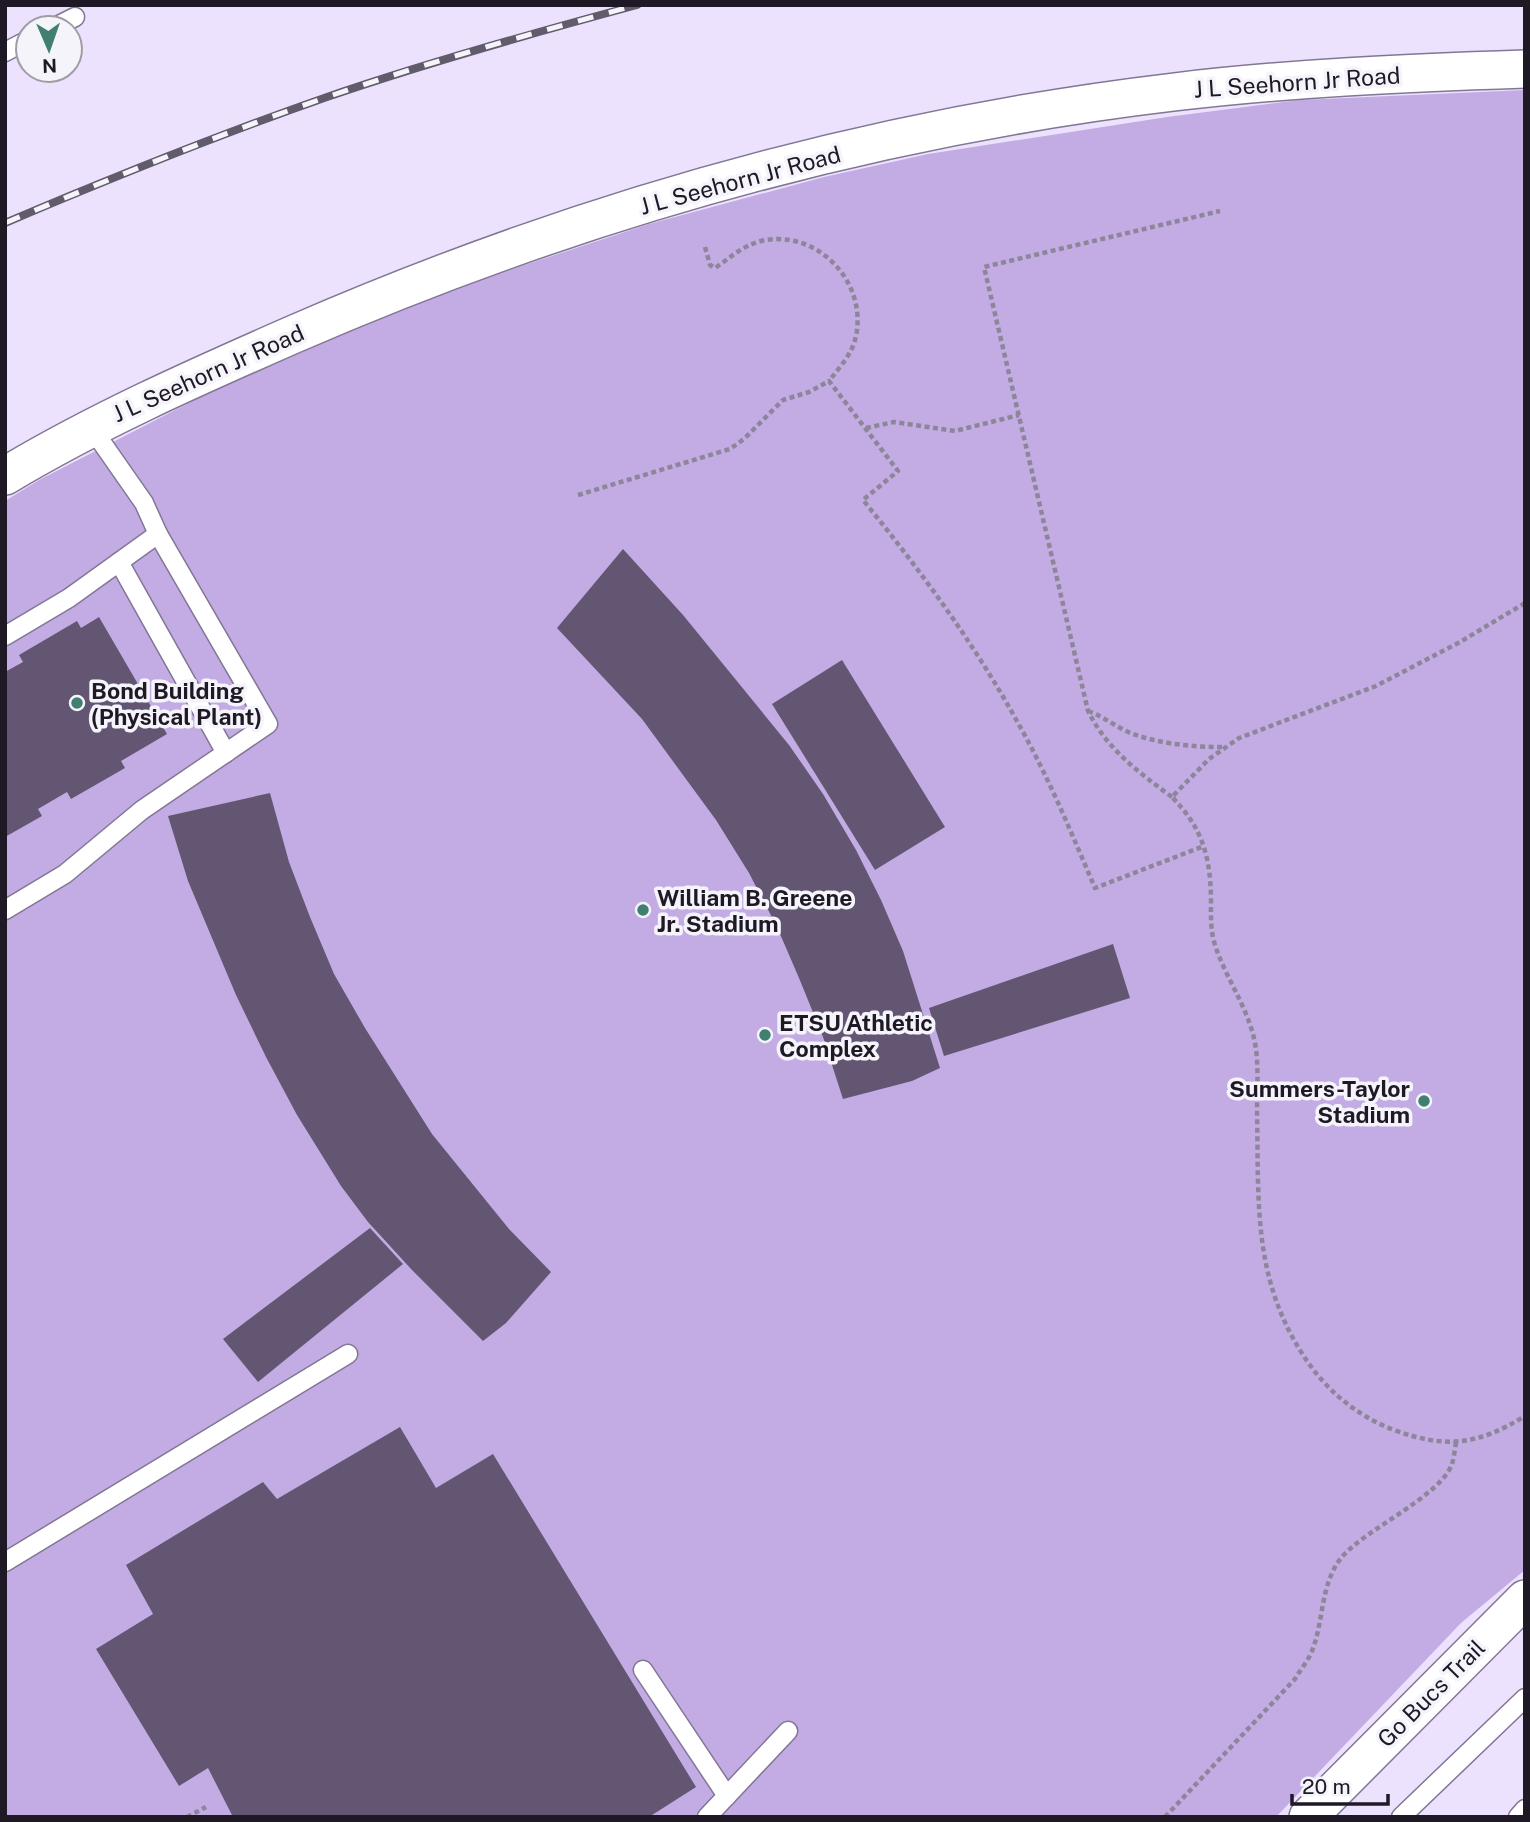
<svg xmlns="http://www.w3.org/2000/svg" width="1530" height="1822" font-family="'Public Sans',sans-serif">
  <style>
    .green { fill: #c3ace4 }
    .building { fill: #625673 }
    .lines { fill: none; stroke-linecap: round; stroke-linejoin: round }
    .lane-casing { stroke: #827695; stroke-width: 21 }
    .street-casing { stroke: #827695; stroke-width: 40 }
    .path { stroke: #8d8599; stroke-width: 4.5; stroke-dasharray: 5 3.5; stroke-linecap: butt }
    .lane { stroke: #fff; stroke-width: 18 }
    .street { stroke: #fff; stroke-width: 37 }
    .rail-casing { stroke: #625b6c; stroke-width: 8 }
    .rail { stroke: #f6f4fb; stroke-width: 5; stroke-dasharray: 16; stroke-linecap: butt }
    .poi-dot { fill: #3f8070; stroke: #f6f4fb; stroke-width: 2.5 }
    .labels { text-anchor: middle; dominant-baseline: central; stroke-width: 7; stroke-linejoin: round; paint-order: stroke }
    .street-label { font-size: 23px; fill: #1e1925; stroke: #f6f4fb }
    .poi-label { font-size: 23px; font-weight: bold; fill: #1e1925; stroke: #f6f4fb; text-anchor: start }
  </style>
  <rect width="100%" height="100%" fill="#ede2fe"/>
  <polygon class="green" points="1525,90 1525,1570 1461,1623 1276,1817 5,1817 5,501 39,480 220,387 400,310 494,275 649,224 824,177 928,154 1167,117 1300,100"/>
  <g class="building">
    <polygon points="623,549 683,615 789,745 823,794 856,850 881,900 903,951 940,1068 912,1081 843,1099 823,1037 799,978 777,927 749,873 716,820 642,719 557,628"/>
    <polygon points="99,617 167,734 121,761 125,768 71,799 67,792 38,809 42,816 5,837 5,672 23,662 19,655 77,621 81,628"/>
    <polygon points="842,660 945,827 875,870 772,704"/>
    <polygon points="270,793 289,862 310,917 334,974 365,1028 432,1134 509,1229 551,1272 506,1323 483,1341 412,1270 368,1222 341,1186 297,1115 266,1057 236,995 188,881 168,816"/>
    <polygon points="1113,944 1130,998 944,1056 929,1008"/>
    <polygon points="370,1228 403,1264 258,1382 223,1339"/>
    <polygon points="400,1427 436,1488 493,1454 696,1787 649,1817 233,1817 208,1768 179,1786 96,1649 153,1614 126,1565 263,1482 277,1499"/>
  </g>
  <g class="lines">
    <g class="lane-casing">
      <g id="lane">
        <polyline points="53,28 75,17"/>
        <polyline points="5,52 28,40"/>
        <polyline points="119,562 226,753"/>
        <polyline points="5,636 69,598 158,534 144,503 91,427"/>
        <polyline points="5,910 65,874 142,810 268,724 158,534"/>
        <polyline points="5,1562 348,1354"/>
        <polyline points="643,1670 727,1796"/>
        <polyline points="707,1817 788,1731"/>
        <polyline points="1401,1817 1525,1698"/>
        <polyline points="1518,1817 1525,1809"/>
      </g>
    </g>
    <g class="street-casing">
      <g id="street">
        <path d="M5,476C97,421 194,378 292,335C572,213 870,128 1174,92C1290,78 1408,73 1525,69"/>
        <polyline points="1308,1817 1525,1599"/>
      </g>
    </g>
    <g class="path">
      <path d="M705,247L710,265L715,268C730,258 742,246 761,241C818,228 870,284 855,340C851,355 839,368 829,381"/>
      <polyline points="866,428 894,422 955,431 1019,415"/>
      <path d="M578,495L730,449L744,439L783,400L809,392L829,381L898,471L863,500C920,570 974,643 1018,723C1048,776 1071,832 1095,888L1204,846"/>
      <path d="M1525,603L1460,642L1376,686L1239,738L1209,759L1172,797C1202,828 1210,855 1211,897C1211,914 1210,929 1215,945C1226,979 1248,1007 1255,1043C1259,1065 1257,1090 1257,1112C1259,1202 1252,1278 1305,1358C1327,1391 1357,1416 1394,1430C1446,1449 1478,1445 1525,1416"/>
      <path d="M1088,711C1105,717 1117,728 1133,734C1161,744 1193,747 1222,747"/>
      <path d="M1172,797C1138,772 1107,749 1088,711L984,267L1220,211"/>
      <polyline points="187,1817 206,1807"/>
      <path d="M1165,1817L1295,1679C1300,1670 1308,1661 1312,1651C1324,1621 1320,1585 1341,1558C1365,1529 1440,1497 1452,1464C1454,1457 1455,1449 1456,1442"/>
    </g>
    <use href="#lane" class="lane"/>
    <use href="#street" class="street"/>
    <g class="rail-casing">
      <path id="rail" d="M5,223C111,178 218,135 327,97C429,62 533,33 637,5"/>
    </g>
    <use href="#rail" class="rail"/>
  </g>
  <g class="poi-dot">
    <circle cx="77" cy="703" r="7"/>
    <circle cx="643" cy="910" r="7"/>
    <circle cx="765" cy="1035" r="7"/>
    <circle cx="1424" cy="1101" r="7"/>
  </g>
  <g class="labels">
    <g class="street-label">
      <text transform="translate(1297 82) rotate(-4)">J L Seehorn Jr Road</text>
      <text transform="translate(740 180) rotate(-15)">J L Seehorn Jr Road</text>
      <text transform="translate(208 373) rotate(-24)">J L Seehorn Jr Road</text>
      <text transform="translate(1431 1693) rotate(-45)">Go Bucs Trail</text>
    </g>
    <g class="poi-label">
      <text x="91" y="690">Bond Building<tspan x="91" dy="26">(Physical Plant)</tspan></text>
      <text x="657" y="897">William B. Greene<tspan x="657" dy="26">Jr. Stadium</tspan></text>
      <text x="779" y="1022">ETSU Athletic<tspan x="779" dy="26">Complex</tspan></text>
      <text x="1410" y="1088" text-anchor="end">Summers-Taylor<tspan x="1410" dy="26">Stadium</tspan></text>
    </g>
  </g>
  <rect width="1530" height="1822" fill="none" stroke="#1e1925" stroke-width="14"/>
  <g transform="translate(49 49) rotate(178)"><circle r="33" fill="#f6f4fb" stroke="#a09ca5" stroke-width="2"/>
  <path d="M0-5L12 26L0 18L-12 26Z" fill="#3f8070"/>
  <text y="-10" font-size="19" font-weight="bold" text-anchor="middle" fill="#1e1925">N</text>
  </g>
  <path d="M1292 1794v10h96v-10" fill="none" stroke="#1e1925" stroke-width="3.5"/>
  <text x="1302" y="1794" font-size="21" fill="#1e1925" stroke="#f6f4fb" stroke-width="5" paint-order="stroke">20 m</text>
</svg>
